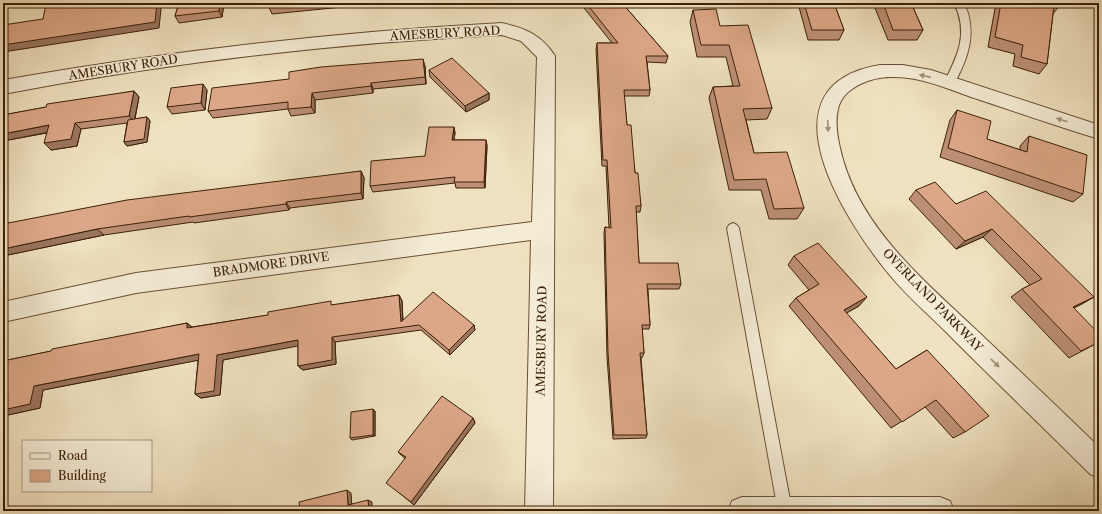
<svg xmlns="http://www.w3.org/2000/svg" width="1102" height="514" font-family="'Libre Caslon Text',serif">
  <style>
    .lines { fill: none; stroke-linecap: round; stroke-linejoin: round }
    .lane-casing { stroke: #695034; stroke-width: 2 }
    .street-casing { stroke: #695034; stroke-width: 2 }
    .lane { fill: #f5ecd6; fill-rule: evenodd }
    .street { fill: #f5ecd6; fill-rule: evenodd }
    .wall { fill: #bd9075; stroke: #3c2006 }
    .shaded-wall { fill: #9a755f; stroke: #3c2006 }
    .building { fill: #dca788; stroke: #3c2006 }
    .oneway { fill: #a29078 }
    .labels { text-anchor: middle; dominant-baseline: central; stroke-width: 3; stroke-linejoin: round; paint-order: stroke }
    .street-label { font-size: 12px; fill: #3c2006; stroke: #f5ecd6 }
  </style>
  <rect width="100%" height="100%" fill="#f0e2c0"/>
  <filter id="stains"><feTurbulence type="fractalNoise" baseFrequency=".005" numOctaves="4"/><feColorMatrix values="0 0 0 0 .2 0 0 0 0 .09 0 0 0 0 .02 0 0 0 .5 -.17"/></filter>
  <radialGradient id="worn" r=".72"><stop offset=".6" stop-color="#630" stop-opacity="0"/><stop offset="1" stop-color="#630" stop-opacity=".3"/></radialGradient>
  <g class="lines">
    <g class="lane-casing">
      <g id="lane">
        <path d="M954,3H964C978,32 968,59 953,86L949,87L944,83C958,55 969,33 954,3Z"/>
        <polygon points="733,223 737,225 739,228 792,511 778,511 727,228 729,225"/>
      </g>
    </g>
    <g class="street-casing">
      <g id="street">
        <path d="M502,23C525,28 542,35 555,56L553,511H525L531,240L136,293L3,322V302L136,273L532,222L537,57L521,41L502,35C334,43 168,63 3,94V80C168,51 334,32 502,23Z"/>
        <path d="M880,65H903L931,70L1099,125V139C1056,126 1014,111 971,97C946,88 921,77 894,77C874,76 843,86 838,109C835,122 837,135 840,148C858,230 931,286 988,341C1025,376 1062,411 1099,447V478L1090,474C1045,429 999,385 954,340C933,318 907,297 888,273C844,219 758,85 880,65Z"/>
        <polygon points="742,497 940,497 950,501 954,511 728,511 732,501"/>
      </g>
    </g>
    <use href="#lane" class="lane"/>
    <use href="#street" class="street"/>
  </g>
  <g class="wall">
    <polygon points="179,3 224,3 222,17 179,23 175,16"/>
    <polygon points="269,3 373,3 373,4 272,14 269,7"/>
    <polygon points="550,3 562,3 560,6"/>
    <polygon points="580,3 622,3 668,56 666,63 647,62 650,90 649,96 624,96 627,125 641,206 640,212 636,212 639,263 681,284 679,289 648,289 650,325 649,329 642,329 644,353 642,358 641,358 647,435 646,438 613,439 607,357 604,233 605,227 609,228 606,166 602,166 596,49 597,43 612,43"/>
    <polygon points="800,3 834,3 844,30 839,40 808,40 799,7"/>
    <polygon points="878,3 911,3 923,30 917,40 888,40 875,8"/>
    <polygon points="996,3 1059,3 1059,6 1053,14 1047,64 1039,74 1013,66 1015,54 988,47"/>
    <polygon points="693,10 720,26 772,108 767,119 746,120 754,153 804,208 797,219 769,219 761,190 729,190 709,98 713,87 733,86 726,57 697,57 690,22"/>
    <polygon points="425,66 426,84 373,89 373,93 315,100 315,113 291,116 288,109 213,118 208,111"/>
    <polygon points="429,70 489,93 489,100 466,112 430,77"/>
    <polygon points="207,90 205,110 172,114 167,107"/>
    <polygon points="134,91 139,97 135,119 147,117 150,121 147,142 127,146 124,142 127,123 81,129 77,146 51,150 47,133 3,141 3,115"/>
    <polygon points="957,110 987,139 1020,150 1020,146 1029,136 1083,194 1073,202 940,157 950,120"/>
    <polygon points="454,127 455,133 454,140 486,140 487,146 485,188 456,188 455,183 373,192 370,186 425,156"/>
    <polygon points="361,171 364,178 363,199 290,208 289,210 194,223 193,222 104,235 3,256 3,224"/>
    <polygon points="916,190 956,204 1094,297 1073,308 1099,342 1069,358 1011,297 1022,289 1030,285 983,237 956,249 909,199"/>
    <polygon points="794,256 859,306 846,313 896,369 927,350 965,432 953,438 925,407 891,428 789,306 796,298 809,290 788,265"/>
    <polygon points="399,295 402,301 403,320 474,325 475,330 450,355 421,330 335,342 336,364 303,370 298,366 298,345 223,360 220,395 201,398 195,394 198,360 43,390 40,408 8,415 3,413 3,361 187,323 192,327 333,305"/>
    <polygon points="375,411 375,436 352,440 350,438"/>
    <polygon points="473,418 475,423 414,505 391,486 405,458 402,456 398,452"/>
  </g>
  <g class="shaded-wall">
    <polygon points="133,3 138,3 137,12 132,6"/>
    <polygon points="158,3 161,9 159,28 3,52 3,45"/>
    <polygon points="220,3 224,3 222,17 219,11"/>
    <polygon points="3,18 8,24 3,29"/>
    <polygon points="423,59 425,66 426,84 425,77"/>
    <polygon points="371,83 373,89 373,93 371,86"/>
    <polygon points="203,84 207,90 205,110 201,103"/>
    <polygon points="134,91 139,97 134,122 129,116"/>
    <polygon points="312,93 315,100 315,113 311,107"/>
    <polygon points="489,93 489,100 466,112 465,106"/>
    <polygon points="147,117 150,121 147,142 127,146 124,142"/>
    <polygon points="75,123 81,129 77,146 51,150 44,143"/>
    <polygon points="49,125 55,131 3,141 3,134"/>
    <polygon points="454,127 455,133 453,146 452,140"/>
    <polygon points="486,140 487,146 485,188 484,182"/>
    <polygon points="361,171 364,178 363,199 361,193"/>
    <polygon points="286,202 290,208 289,210 286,204"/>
    <polygon points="97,229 104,235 3,256 3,249"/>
    <polygon points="992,229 983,237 956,249 965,241"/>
    <polygon points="399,295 402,301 403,327 401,322"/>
    <polygon points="867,297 859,306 836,319 844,310"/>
    <polygon points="1094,297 1082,304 1061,315 1073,307"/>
    <polygon points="187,323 194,329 187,328"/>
    <polygon points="474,325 475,330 450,355 449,350"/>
    <polygon points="332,337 335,342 336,364 303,370 298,366"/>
    <polygon points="298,340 303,345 223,360 220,395 201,398 195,394 217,355"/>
    <polygon points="199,354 205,359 43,390 40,408 8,415 3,413 3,410 34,386"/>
    <polygon points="373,409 375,411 375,436 373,435"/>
    <polygon points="473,418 475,423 414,505 411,502"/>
    <polygon points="347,490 351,493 352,507 348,505"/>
    <polygon points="368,500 372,502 372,511 369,511"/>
  </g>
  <g class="building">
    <polygon points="50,3 133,3 132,6 157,3 155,22 3,45 3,25 43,19 46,4"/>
    <polygon points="179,3 220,3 219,11 175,16"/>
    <polygon points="269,3 308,3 269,7"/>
    <polygon points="586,3 622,3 668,56 646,56 650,90 624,90 627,125 631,125 635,173 638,173 641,206 636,206 639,263 678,263 681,284 647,284 650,325 642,325 644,353 640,353 647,435 614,435 608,353 605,227 611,228 607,160 603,160 597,43 618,43"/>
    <polygon points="804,3 834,3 844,30 812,30"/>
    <polygon points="883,3 911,3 923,30 893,30"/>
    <polygon points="1001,3 1059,3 1059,6 1054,5 1047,64 1021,57 1023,45 995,37"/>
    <polygon points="716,9 720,26 748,25 772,108 743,109 754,153 787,152 804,208 774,209 766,179 734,180 713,87 740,86 729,45 701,45 693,10"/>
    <polygon points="452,58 489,93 465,106 429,70"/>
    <polygon points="423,59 425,77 371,83 371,86 312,93 311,107 288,109 288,102 208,111 212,88 289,79 289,72 321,67"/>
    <polygon points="203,84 201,103 167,107 171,88"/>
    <polygon points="134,91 129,116 75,123 71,139 44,143 49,125 3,134 3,115 46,107 47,104"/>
    <polygon points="957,110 991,121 987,139 1027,152 1029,136 1087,155 1083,194 948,148"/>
    <polygon points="147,117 144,139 124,142 128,120"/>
    <polygon points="429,127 454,127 452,140 486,140 484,182 454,182 455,177 370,186 371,161 425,156"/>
    <polygon points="361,171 361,193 286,202 286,204 189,217 189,216 97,229 3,249 3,224 127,200"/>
    <polygon points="935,182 956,204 986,191 1094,297 1073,307 1099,334 1099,342 1081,351 1022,289 1042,279 992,229 965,241 916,190"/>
    <polygon points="818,243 867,297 844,310 896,369 927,350 989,416 965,432 936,400 902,422 796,298 819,284 794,256"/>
    <polygon points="433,292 474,325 449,350 419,325 332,337 332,360 298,366 298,340 217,355 214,391 195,394 199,354 34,386 30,404 3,410 3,361 51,351 52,349 187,323 187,328 268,315 268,312 331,301 331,305 399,295 401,322"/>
    <polygon points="442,396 473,418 411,502 386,483 406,457 398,452"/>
    <polygon points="373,409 373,435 350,438 351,412"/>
    <polygon points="347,490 348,505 368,500 369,511 292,511 300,509 299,502"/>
  </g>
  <defs><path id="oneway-solid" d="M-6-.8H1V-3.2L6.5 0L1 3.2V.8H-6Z"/></defs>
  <g class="oneway">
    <use href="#oneway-solid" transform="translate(925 76) rotate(-167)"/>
    <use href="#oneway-solid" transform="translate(1062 120) rotate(-162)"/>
    <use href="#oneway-solid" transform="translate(828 126) rotate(87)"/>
    <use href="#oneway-solid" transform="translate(995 363) rotate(44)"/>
  </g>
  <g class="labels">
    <g class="street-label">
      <text transform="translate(445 33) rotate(-3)">AMESBURY ROAD</text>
      <text transform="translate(123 67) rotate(-9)">AMESBURY ROAD</text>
      <text transform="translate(271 264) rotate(-8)">BRADMORE DRIVE</text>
      <text transform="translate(933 300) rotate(46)">OVERLAND PARKWAY</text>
      <text transform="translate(541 341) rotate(-89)">AMESBURY ROAD</text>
    </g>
  </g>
  <rect width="1102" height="514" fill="none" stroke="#f0e2c0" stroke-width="16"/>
  <rect x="4" y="4" width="1094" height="506" fill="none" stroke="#3c2006" stroke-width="2"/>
  <rect x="8" y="8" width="1086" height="498" fill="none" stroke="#3c2006"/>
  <rect x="22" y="440" width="130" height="52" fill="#f5ecd6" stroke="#ab9a83"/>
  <rect x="30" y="453" width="20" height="6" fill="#f5ecd6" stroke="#ab9a83"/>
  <text x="58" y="460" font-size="12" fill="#3c2006">Road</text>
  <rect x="30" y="470" width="20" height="12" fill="#dca788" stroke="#ab9a83"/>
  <text x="58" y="480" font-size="12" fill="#3c2006">Building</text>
  <rect width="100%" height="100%" filter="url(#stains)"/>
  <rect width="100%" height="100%" fill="url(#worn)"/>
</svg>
